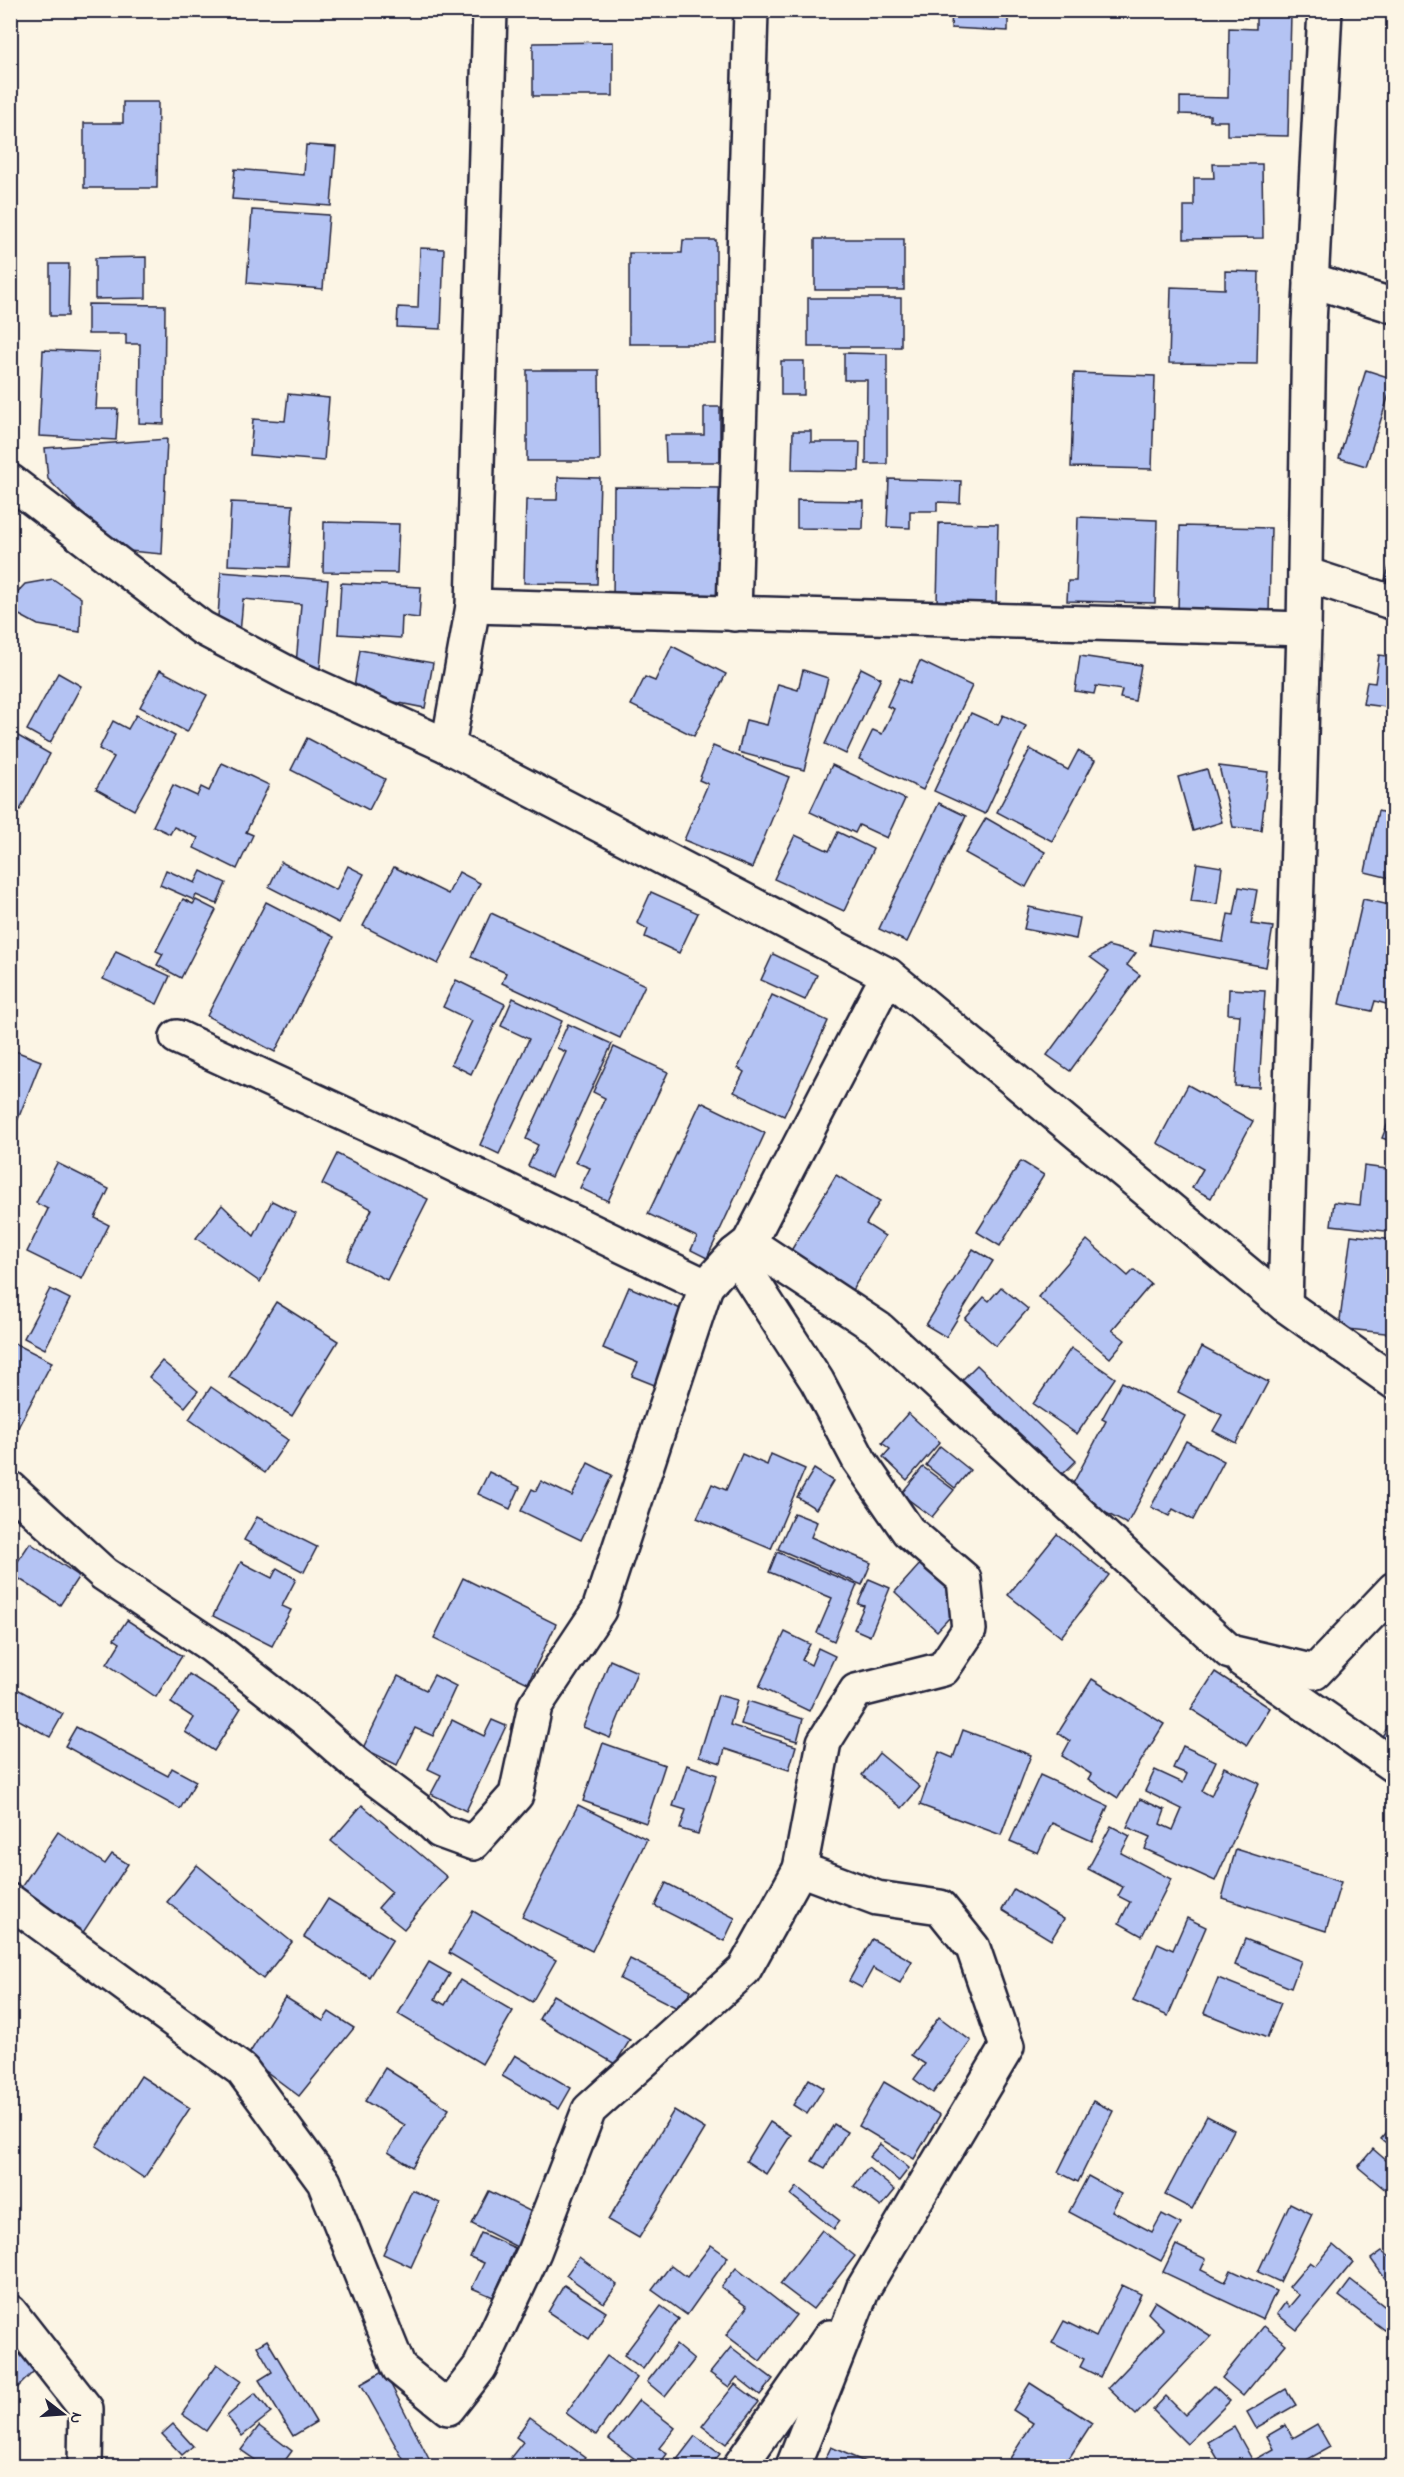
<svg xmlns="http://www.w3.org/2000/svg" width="1404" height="2477" font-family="'Indie Flower',sans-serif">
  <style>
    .building { fill: #b4c3f3; stroke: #22223b; stroke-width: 1.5 }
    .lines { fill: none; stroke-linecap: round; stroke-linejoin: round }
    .street-casing { stroke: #22223b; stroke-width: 38 }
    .street { stroke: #fcf5e5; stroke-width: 33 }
  </style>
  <rect width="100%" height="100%" fill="#fcf5e5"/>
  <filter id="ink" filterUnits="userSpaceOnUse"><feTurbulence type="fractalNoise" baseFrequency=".0167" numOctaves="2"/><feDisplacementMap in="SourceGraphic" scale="12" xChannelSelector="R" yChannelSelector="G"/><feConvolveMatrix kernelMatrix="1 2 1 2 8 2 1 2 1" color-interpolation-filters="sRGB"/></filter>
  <g filter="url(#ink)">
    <g class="building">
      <polygon points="952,10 1008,10 1008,31 951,28"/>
      <polygon points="1256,13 1291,14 1288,136 1227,135 1227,121 1210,121 1210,115 1180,114 1180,97 1228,98 1229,28 1256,29"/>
      <polygon points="613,42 613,96 533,96 533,43"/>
      <polygon points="123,102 158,102 157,188 84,188 84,123 123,123"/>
      <polygon points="306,145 336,147 331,206 232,199 235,169 304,175"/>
      <polygon points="1213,164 1262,164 1263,238 1184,239 1184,206 1194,206 1194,178 1214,178"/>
      <polygon points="252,210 329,215 323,289 247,283"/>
      <rect x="815" y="239" width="89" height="51"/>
      <polygon points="683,240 716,240 716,344 629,344 629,253 682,253"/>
      <polygon points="420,248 444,249 441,329 397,327 398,307 418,308"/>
      <polygon points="146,257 146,298 95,299 95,258"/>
      <polygon points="50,264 69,264 68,316 50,316"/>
      <polygon points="1225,271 1259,272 1257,364 1169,363 1171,287 1225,289"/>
      <rect x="808" y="298" width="93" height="49"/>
      <polygon points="88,304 165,305 164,424 139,423 140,344 126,344 126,334 88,334"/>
      <polygon points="43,350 99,352 96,409 118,409 116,440 39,436"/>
      <polygon points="844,353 887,354 887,464 866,464 867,380 844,380"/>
      <rect x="781" y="361" width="23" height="34"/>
      <polygon points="527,370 599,370 600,461 527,461"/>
      <polygon points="1366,370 1394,379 1366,466 1339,458"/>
      <polygon points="1074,373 1155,376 1152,469 1071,467"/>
      <polygon points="288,394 329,398 324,461 250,455 253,419 285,421"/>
      <polygon points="704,407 720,407 720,462 666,462 665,435 704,435"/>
      <polygon points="793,431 811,431 811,442 860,442 859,471 792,470"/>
      <polygon points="167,439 162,554 118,550 48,479 45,448"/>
      <polygon points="558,477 600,478 597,584 524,583 526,500 557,500"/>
      <polygon points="889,479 961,481 960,503 937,502 937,511 910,511 910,528 887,527"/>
      <polygon points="614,487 723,488 723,604 613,603"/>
      <polygon points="797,500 864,501 863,529 797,528"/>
      <polygon points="231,502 293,505 289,567 228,565"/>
      <polygon points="1078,517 1157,520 1155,603 1067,601 1068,581 1076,581"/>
      <polygon points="324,522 399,524 397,573 323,572"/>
      <polygon points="939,523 998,524 996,604 937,603"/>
      <polygon points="1180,526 1271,528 1269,614 1178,611"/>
      <polygon points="1394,553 1394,582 1385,580"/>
      <polygon points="221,572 328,580 320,668 296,665 301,604 243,599 240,634 217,632"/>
      <polygon points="53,579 81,598 80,632 38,625 10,610 10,600 25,584"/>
      <polygon points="341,583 421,587 419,618 402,616 401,638 338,634"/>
      <polygon points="672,646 726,674 694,736 631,705 645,677 655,681"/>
      <polygon points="360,650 433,663 425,708 353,694"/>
      <polygon points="1379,655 1394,657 1394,708 1363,704 1367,682 1375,683"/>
      <polygon points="1080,656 1141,665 1135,701 1120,698 1122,690 1096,686 1094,694 1075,691"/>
      <polygon points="920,661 972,686 923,790 859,759 873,730 882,734 894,709 887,706 900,678 910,683"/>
      <polygon points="861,668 881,678 846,754 825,744"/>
      <polygon points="160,670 207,695 187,732 140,707"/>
      <polygon points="803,670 828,678 804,770 738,752 746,720 767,725 778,684 798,690"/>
      <polygon points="58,673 81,686 50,743 27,730"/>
      <polygon points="971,713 998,725 1003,715 1026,726 985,814 934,791"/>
      <polygon points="136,715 175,736 134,810 96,789 114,757 99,749 113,721 128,729"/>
      <polygon points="11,732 50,754 20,810 10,805"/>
      <polygon points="307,738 385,779 369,810 291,770"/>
      <polygon points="713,746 789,777 752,868 684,840 708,784 699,780"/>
      <polygon points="1030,749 1068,770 1078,751 1095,760 1052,841 997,812"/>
      <polygon points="222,763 269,785 246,832 253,835 237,869 194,848 198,838 174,827 170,834 153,826 173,785 197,796 201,787 209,791"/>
      <polygon points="832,765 905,799 887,838 859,825 855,833 810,812"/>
      <polygon points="1219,766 1268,772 1261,830 1233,827"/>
      <polygon points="1207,769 1222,822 1193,831 1178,777"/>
      <polygon points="939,803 966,816 907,942 879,929"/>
      <polygon points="1378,811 1394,815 1394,879 1365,872"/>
      <polygon points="986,818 1045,852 1026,887 965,853"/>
      <polygon points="838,832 873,849 844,911 774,879 795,835 829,851"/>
      <polygon points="281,862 336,890 348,866 364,874 339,923 269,887"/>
      <polygon points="1197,863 1222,867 1217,904 1191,901"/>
      <polygon points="394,867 448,894 459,872 480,883 438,964 363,926"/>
      <polygon points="166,870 195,883 201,871 226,883 217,904 196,895 194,900 160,885"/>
      <polygon points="1239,887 1257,890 1251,924 1273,927 1266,967 1150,945 1153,929 1223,942 1228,914 1234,915"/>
      <polygon points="651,892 698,913 679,953 645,937 648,929 637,923"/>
      <polygon points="183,899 193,904 196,900 216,910 181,978 157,965 163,954 156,951"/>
      <polygon points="1363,899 1394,906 1394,990 1390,1005 1375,1001 1372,1011 1339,1004"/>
      <polygon points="266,902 334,937 275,1052 207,1016"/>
      <polygon points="1029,907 1080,918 1076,939 1024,929"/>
      <polygon points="491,913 645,985 620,1038 502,983 506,973 471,957"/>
      <polygon points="1108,946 1136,953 1127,965 1140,975 1070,1071 1047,1055 1109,971 1090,957"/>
      <polygon points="116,951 170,976 157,1004 103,979"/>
      <polygon points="773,954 817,975 805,1000 761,980"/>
      <polygon points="456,980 505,1004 471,1074 451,1064 472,1021 443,1007"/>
      <polygon points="1229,989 1265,991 1259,1087 1235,1086 1240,1015 1228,1014"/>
      <polygon points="772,995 828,1021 784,1116 734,1092 744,1072 738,1068"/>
      <polygon points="513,998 562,1021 499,1154 480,1145 529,1039 501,1026"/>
      <polygon points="568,1024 612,1044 551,1177 528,1166 538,1145 526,1139 566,1052 557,1048"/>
      <polygon points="614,1047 668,1072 608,1201 580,1188 590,1168 575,1162 605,1098 593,1092"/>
      <polygon points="10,1049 41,1061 16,1124 10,1122"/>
      <polygon points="1188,1085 1253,1121 1211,1198 1192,1188 1203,1169 1157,1143"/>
      <polygon points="701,1102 765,1133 707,1258 691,1250 697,1237 648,1214"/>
      <polygon points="1394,1108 1394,1142 1382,1138"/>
      <polygon points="337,1154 428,1199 387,1280 347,1260 372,1209 322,1184"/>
      <polygon points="1021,1161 1044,1175 1000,1246 977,1232"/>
      <polygon points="57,1163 109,1189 95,1218 109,1225 82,1279 27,1252 48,1209 36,1203"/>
      <polygon points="1364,1166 1394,1170 1394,1232 1331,1225 1334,1202 1360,1205"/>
      <polygon points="836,1175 880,1201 866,1224 885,1236 848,1297 786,1259"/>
      <polygon points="272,1201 296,1213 260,1282 196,1238 222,1205 254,1236"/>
      <polygon points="1351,1235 1394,1240 1394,1334 1339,1328"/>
      <polygon points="1087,1240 1128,1276 1134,1270 1151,1284 1112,1330 1125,1340 1110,1358 1038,1297"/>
      <polygon points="973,1249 993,1261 946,1337 926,1325"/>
      <polygon points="629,1287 688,1312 657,1386 632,1376 638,1363 603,1348"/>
      <polygon points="1001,1287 1028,1309 996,1346 965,1319 984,1297 989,1301"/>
      <polygon points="50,1289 70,1299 45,1349 24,1338"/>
      <polygon points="276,1302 338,1341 292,1416 229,1377"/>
      <polygon points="10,1341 52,1362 10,1443"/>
      <polygon points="1202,1347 1268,1382 1236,1443 1213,1431 1222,1415 1178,1392"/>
      <polygon points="1071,1348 1115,1378 1077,1434 1033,1404"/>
      <polygon points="162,1361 198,1391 185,1407 149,1377"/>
      <polygon points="977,1365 1076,1461 1061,1476 962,1380"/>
      <polygon points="1122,1382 1185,1416 1127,1524 1068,1493 1106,1421 1102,1419"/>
      <polygon points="211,1387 288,1440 265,1473 189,1419"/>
      <polygon points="908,1413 940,1442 907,1480 883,1457 890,1449 882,1443"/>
      <polygon points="1186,1441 1224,1461 1193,1520 1173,1509 1169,1516 1151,1507"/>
      <polygon points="940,1446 970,1470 955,1488 926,1465"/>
      <polygon points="742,1454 767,1465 771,1454 805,1469 771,1549 697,1518 712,1484 726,1490"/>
      <polygon points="588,1463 612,1475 581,1540 521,1511 532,1489 536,1491 541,1481 572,1496"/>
      <polygon points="923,1467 954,1490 932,1517 901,1494"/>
      <polygon points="814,1469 833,1481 816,1509 797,1497"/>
      <polygon points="489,1472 520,1487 510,1509 478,1494"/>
      <polygon points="794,1513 817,1522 811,1537 871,1563 862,1585 778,1549"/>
      <polygon points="257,1517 317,1547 304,1572 244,1540"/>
      <polygon points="1057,1534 1109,1575 1061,1637 1008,1595"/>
      <polygon points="30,1543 79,1576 60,1605 10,1573"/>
      <polygon points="777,1552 857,1585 834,1641 817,1633 832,1598 769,1572"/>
      <polygon points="241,1562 272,1578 277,1568 296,1579 282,1606 291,1610 272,1646 213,1616"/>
      <polygon points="921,1563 964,1602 937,1631 895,1592"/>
      <polygon points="463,1578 556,1624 528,1683 434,1638"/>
      <polygon points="869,1579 890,1588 870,1636 854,1629 864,1606 858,1604"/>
      <polygon points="127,1620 182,1656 156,1697 107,1664 120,1643 114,1639"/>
      <polygon points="785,1632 810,1644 802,1660 811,1665 818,1648 835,1656 809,1711 759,1687"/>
      <polygon points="610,1660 637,1672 610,1738 583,1727"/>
      <polygon points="1215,1672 1270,1708 1247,1745 1191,1709"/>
      <polygon points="189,1674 241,1708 214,1751 185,1732 194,1718 171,1703"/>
      <polygon points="434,1675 456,1686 433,1736 415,1728 397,1765 363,1748 398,1676 426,1690"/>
      <polygon points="1092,1679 1164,1724 1118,1798 1088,1779 1091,1774 1062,1756 1070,1741 1058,1733"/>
      <polygon points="10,1685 63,1714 50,1737 10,1715"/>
      <polygon points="718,1695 737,1700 730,1725 796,1746 789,1770 725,1749 721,1763 699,1756"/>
      <polygon points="748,1701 803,1719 797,1741 741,1724"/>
      <polygon points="1394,1718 1394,1755 1377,1744"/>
      <polygon points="452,1720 484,1736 492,1720 506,1726 466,1811 431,1794 441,1775 428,1769"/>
      <polygon points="76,1727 168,1776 172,1768 196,1781 180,1809 65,1746"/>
      <polygon points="963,1730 1031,1755 1001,1835 920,1805 939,1752 953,1758"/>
      <polygon points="603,1743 665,1765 646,1823 583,1801"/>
      <polygon points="1183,1746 1216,1761 1202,1791 1211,1796 1224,1767 1259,1783 1215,1881 1145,1849 1150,1837 1127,1827 1140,1799 1165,1810 1160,1824 1173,1830 1182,1809 1145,1791 1155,1770 1183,1783 1187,1774 1173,1768"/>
      <polygon points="879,1753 920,1787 902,1808 862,1775"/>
      <polygon points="687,1765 717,1775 698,1834 680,1829 686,1810 673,1806"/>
      <polygon points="1040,1775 1108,1806 1092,1841 1052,1823 1038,1853 1010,1841"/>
      <polygon points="362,1805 447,1877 404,1929 378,1908 392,1892 331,1841"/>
      <polygon points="578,1805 647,1839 592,1951 522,1917"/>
      <polygon points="1111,1826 1130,1836 1121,1853 1171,1879 1142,1936 1119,1923 1130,1902 1118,1896 1123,1887 1088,1869"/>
      <polygon points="58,1832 105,1864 112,1854 128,1864 82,1934 18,1892"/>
      <polygon points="1236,1849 1341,1882 1326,1931 1222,1898"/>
      <polygon points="197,1865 292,1942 263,1979 167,1902"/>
      <polygon points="666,1883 735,1918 724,1941 655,1906"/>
      <polygon points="1014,1889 1064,1919 1051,1940 1002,1910"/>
      <polygon points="328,1899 393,1939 369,1977 304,1937"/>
      <polygon points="473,1911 556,1960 532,2002 449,1953"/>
      <polygon points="1187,1918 1206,1927 1168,2016 1133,2001 1158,1943 1173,1950"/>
      <polygon points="872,1939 912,1961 900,1983 873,1968 862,1988 849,1981"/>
      <polygon points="1245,1939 1301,1961 1291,1988 1235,1965"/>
      <polygon points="630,1959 691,1990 681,2010 620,1979"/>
      <polygon points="429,1962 450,1974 435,1999 445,2005 460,1980 513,2011 482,2064 398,2014"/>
      <polygon points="1218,1978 1281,2003 1267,2038 1204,2013"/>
      <polygon points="553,1995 630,2040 615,2064 539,2019"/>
      <polygon points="285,1997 323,2021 329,2012 354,2028 299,2096 247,2057"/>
      <polygon points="939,2017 971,2041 933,2093 914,2079 925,2064 911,2055"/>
      <polygon points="515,2055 571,2088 559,2109 502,2076"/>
      <polygon points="385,2068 449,2109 412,2167 388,2152 405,2125 365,2101"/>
      <polygon points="141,2076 190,2108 144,2178 96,2146"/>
      <polygon points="809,2079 824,2088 807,2114 793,2105"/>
      <polygon points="884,2082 940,2115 914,2159 859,2126"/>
      <polygon points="1093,2101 1113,2111 1078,2182 1058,2172"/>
      <polygon points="674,2110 705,2129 639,2238 608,2220"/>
      <polygon points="1207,2116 1234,2130 1192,2209 1165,2195"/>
      <polygon points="770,2122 791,2135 766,2174 746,2161"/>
      <polygon points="834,2124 847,2132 825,2168 812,2161"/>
      <polygon points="1394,2124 1394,2149 1381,2139"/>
      <polygon points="880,2144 909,2168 899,2181 869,2157"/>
      <polygon points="1373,2149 1394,2167 1394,2197 1358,2167"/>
      <polygon points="868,2168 895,2190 881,2207 854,2186"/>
      <polygon points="1088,2176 1121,2194 1112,2211 1152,2232 1162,2214 1181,2224 1161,2261 1069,2212"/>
      <polygon points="797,2187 840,2221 834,2229 791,2195"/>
      <polygon points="412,2190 440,2203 411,2267 383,2254"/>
      <polygon points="489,2191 540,2216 523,2250 472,2224"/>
      <polygon points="1290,2203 1312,2214 1280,2282 1258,2272"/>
      <polygon points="822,2230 855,2256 813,2309 780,2284"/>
      <polygon points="481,2233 515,2248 493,2297 472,2288 484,2263 470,2257"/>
      <polygon points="711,2245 728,2257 687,2315 652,2290 671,2265 687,2277"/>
      <polygon points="1176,2245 1206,2259 1201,2270 1225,2282 1231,2270 1276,2291 1263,2319 1163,2272"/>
      <polygon points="1333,2245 1353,2262 1297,2330 1277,2314 1285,2303 1289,2307 1299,2295 1289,2287 1310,2262 1316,2266"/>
      <polygon points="1382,2251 1394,2260 1394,2291 1371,2259"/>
      <polygon points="579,2257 617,2285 604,2303 566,2275"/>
      <polygon points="736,2268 796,2315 760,2361 726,2335 747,2307 721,2287"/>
      <polygon points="1351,2280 1388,2309 1394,2305 1394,2325 1384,2330 1339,2296"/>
      <polygon points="564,2285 606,2312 589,2339 548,2312"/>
      <polygon points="1122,2285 1141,2294 1100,2377 1080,2367 1084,2359 1052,2343 1064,2321 1096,2337"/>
      <polygon points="1155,2301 1211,2336 1136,2415 1108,2388 1164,2329 1148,2313"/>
      <polygon points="661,2306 679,2319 643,2369 624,2355"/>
      <polygon points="1264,2326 1286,2344 1243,2396 1222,2378"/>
      <polygon points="10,2336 40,2365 10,2395"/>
      <polygon points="267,2340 316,2422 293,2436 259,2380 272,2372 257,2346"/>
      <polygon points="676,2345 694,2360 665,2397 647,2382"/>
      <polygon points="731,2347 773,2379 760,2395 737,2377 729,2387 710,2373"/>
      <polygon points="607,2356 637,2378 596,2435 566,2413"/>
      <polygon points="217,2364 241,2381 206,2431 182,2414"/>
      <polygon points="384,2371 431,2463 428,2466 407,2466 361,2384"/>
      <polygon points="1030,2383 1092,2423 1064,2466 1005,2466 1033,2423 1013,2410"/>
      <polygon points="735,2384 759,2402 726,2444 702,2426"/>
      <polygon points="1214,2386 1230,2401 1187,2444 1153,2410 1166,2396 1185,2415"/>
      <polygon points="1286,2389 1296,2405 1256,2428 1247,2412"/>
      <polygon points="255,2393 271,2413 242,2436 227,2416"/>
      <polygon points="639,2400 675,2428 659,2448 667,2454 658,2466 644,2466 609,2439"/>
      <polygon points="530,2417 585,2457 578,2466 504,2466 523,2442 516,2437"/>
      <polygon points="173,2424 193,2446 182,2455 162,2434"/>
      <polygon points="1317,2424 1330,2447 1296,2466 1222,2466 1208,2442 1234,2427 1253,2461 1274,2449 1267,2436 1286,2425 1293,2438"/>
      <polygon points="259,2426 292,2451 281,2466 255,2466 258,2462 241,2450"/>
      <polygon points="695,2436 720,2454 710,2466 672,2466"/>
      <polygon points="831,2447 874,2466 822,2466"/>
      <polygon points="164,2461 165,2466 144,2466"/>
    </g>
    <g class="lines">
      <g class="street-casing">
        <g id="street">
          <polyline points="1311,280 1394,306"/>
          <polyline points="10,481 202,628 293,676 448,746 888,975 749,1243 735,1254 706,1286 442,1159 177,1037"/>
          <polyline points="1305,574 1394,603"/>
          <polyline points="473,606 1304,629"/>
          <polyline points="734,614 751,10"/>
          <polyline points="448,746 473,606 490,10"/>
          <polyline points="888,975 1285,1305 1394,1382"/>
          <polyline points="749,1243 879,1329 1230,1652 1315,1672 1394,1589"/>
          <polyline points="735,1254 817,1381 859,1460 908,1531 964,1579 969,1630 943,1669 856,1691 824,1742 800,1869 877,1898 940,1907 973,1948 1007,2047 863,2289 793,2466"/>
          <polyline points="1285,1305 1304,629 1309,324 1325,10"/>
          <polyline points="10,1488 104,1574 212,1646 304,1718 356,1764 420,1812 440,1831 473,1843 516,1795 535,1706 599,1610 706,1286"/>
          <polyline points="1243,1661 1394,1766"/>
          <polyline points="10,1901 242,2070 324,2182 399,2368 448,2408 480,2367 534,2252 589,2110 744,1970 800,1869"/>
          <polyline points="10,2312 86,2409 85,2466"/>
          <polyline points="740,2466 830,2337"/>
        </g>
      </g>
      <use href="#street" class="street"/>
    </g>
  </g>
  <rect width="1404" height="2477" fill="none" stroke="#fcf5e5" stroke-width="36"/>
  <rect x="18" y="18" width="1368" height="2441" fill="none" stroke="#22223b" stroke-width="2" filter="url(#ink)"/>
  <g transform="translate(63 2414) rotate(107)" stroke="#fcf5e5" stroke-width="4.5" paint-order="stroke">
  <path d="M0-4.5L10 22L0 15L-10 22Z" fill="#22223b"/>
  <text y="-9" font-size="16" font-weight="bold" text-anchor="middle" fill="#22223b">N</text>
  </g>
</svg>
